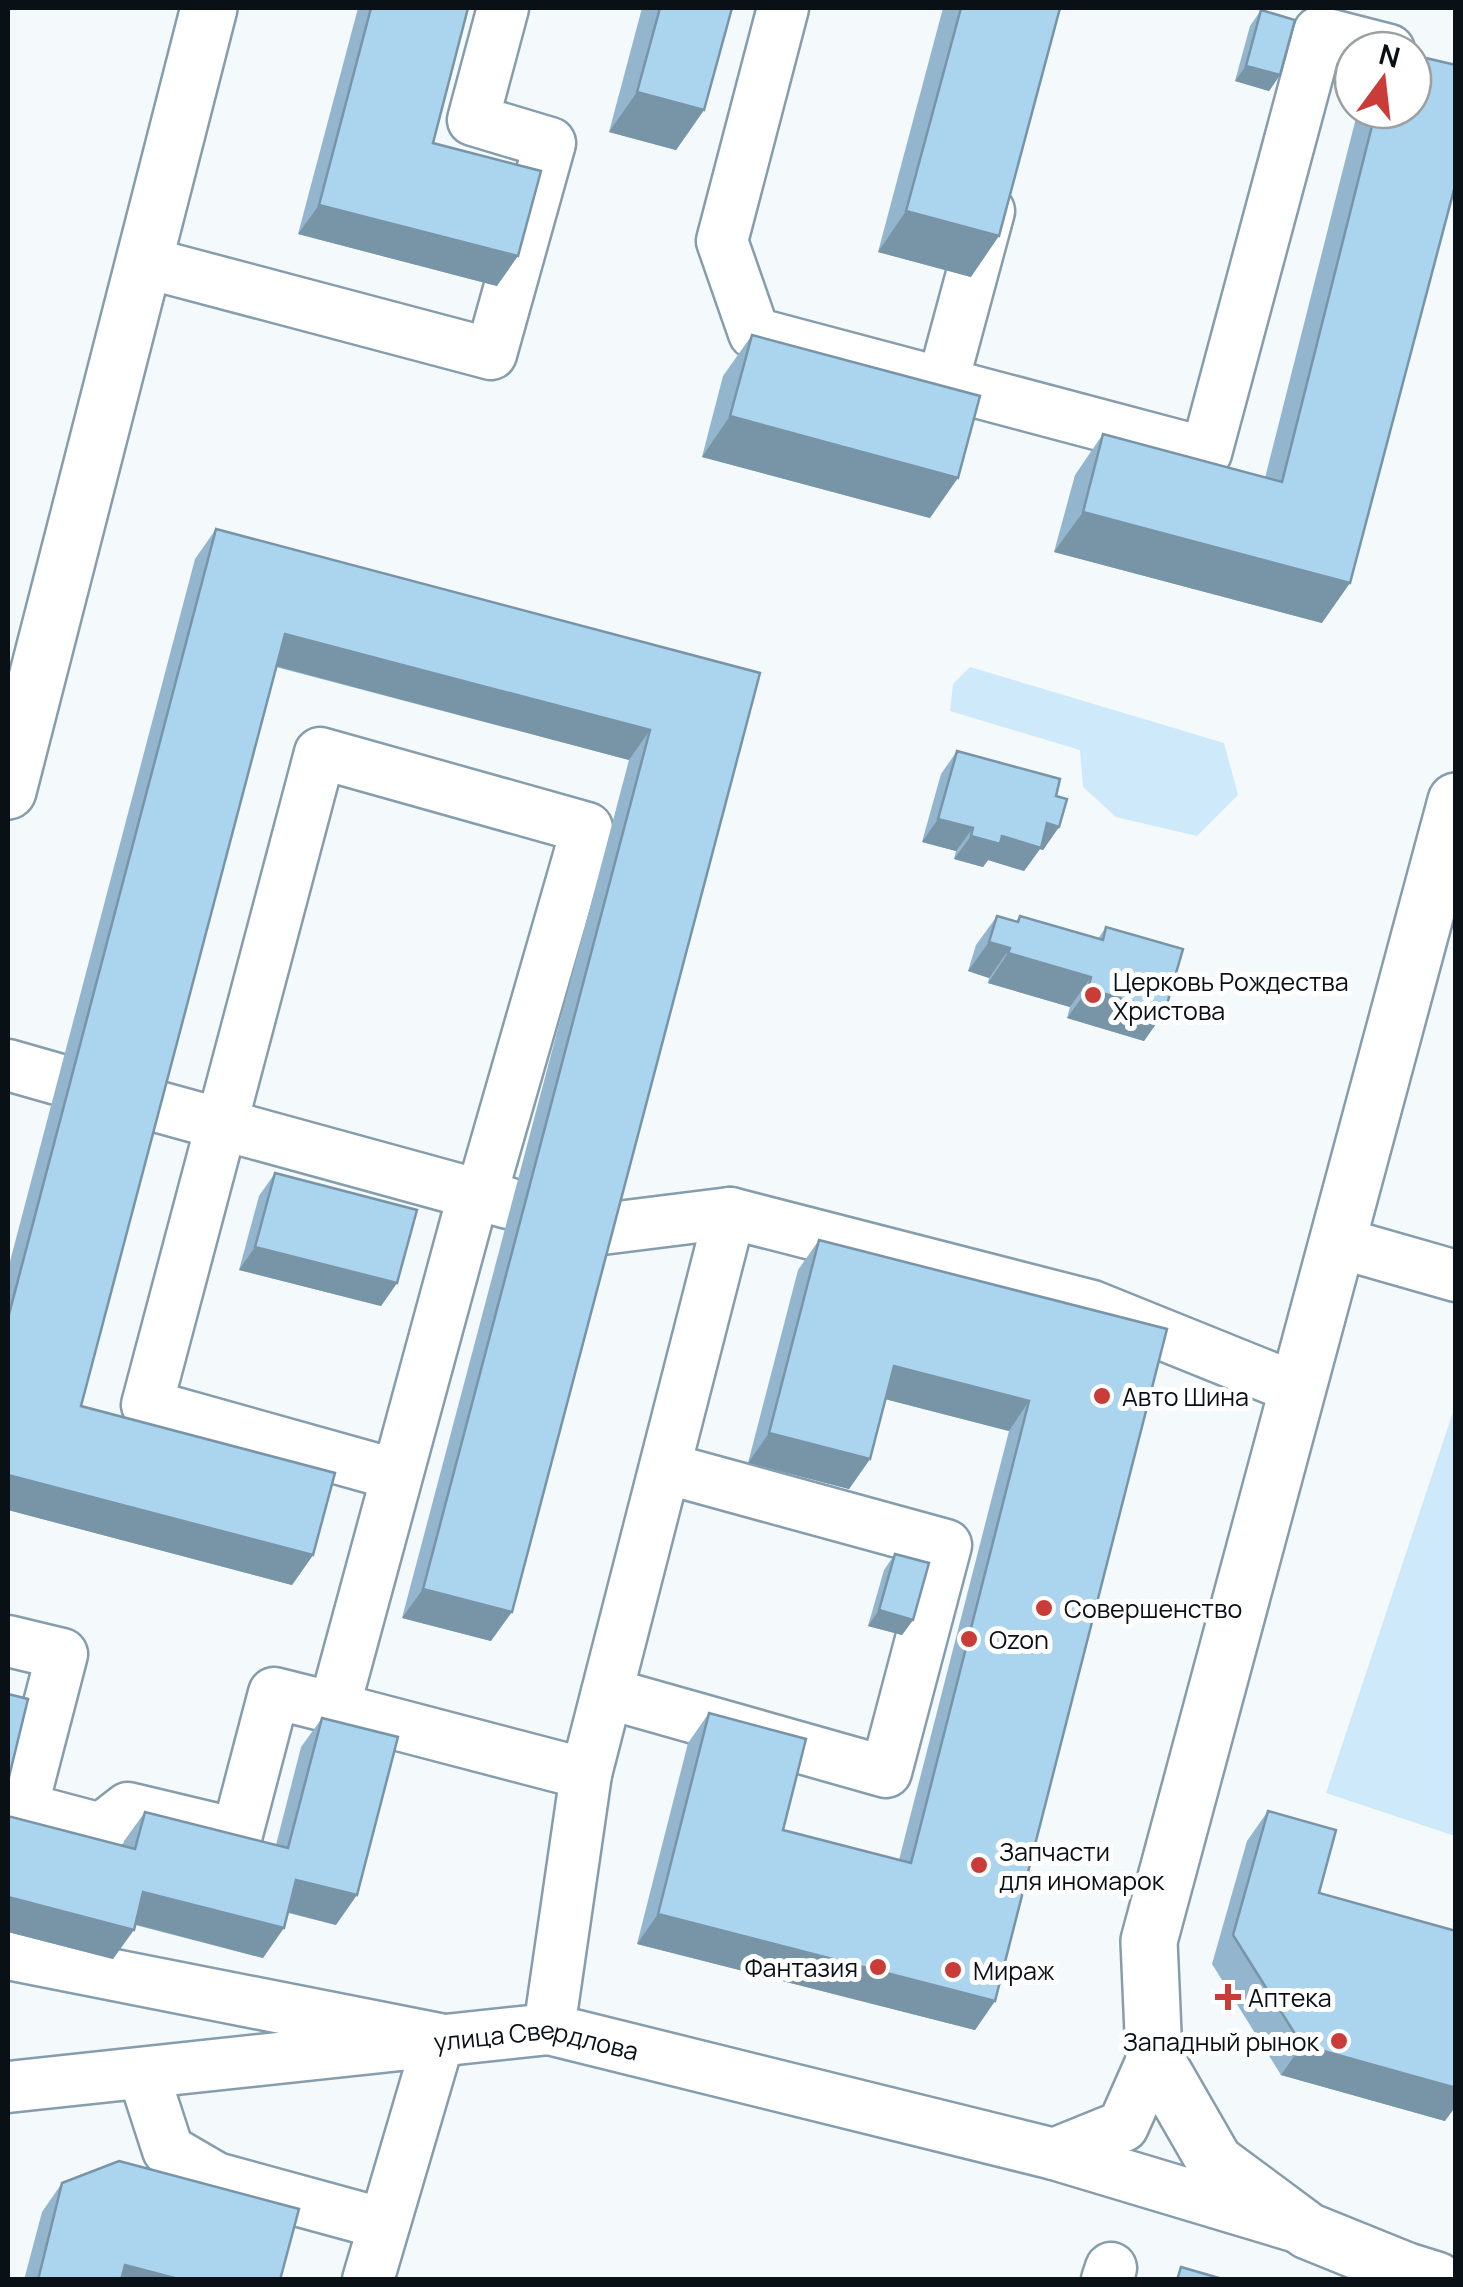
<svg xmlns="http://www.w3.org/2000/svg" width="1463" height="2287" font-family="Manrope,sans-serif">
  <style>
    .green { fill: #cee9fa }
    .lines { fill: none; stroke-linecap: round; stroke-linejoin: round }
    .minor-casing { stroke: #859dac; stroke-width: 55 }
    .major-casing { stroke: #859dac; stroke-width: 60 }
    .minor { stroke: #fff; stroke-width: 50 }
    .major { stroke: #fff; stroke-width: 55 }
    .wall { fill: #93b6ce }
    .shaded-wall { fill: #7894a7 }
    .building { fill: #abd4ef; stroke: #7894a7; stroke-width: 2.5 }
    .poi-dot { fill: #ca3c37; stroke: #fff; stroke-width: 4 }
    .labels { text-anchor: middle; dominant-baseline: central; stroke-width: 10; stroke-linejoin: round; paint-order: stroke }
    .poi-label { font-size: 25px; fill: #091117; stroke: #fff; text-anchor: start }
    .street-label { font-size: 25px; fill: #091117; stroke: #fff }
  </style>
  <rect width="100%" height="100%" fill="#f4f9fc"/>
  <g class="green">
    <polygon points="970,667 1224,743 1238,795 1197,836 1116,817 1083,787 1080,750 950,711 953,684"/>
    <polygon points="1453,1412 1456,1413 1455,1836 1326,1793"/>
  </g>
  <g class="lines">
    <g class="minor-casing">
      <g id="minor">
        <polyline points="783,8 722,241 754,333 1206,453 1319,32 1389,50"/>
        <polyline points="144,262 491,354 550,143 473,120 503,8"/>
        <polyline points="942,385 989,211"/>
        <polyline points="8,1065 57,1079"/>
        <polyline points="148,1104 508,1203"/>
        <polyline points="602,1229 730,1213 1092,1306 1298,1389"/>
        <polyline points="1337,1242 1456,1276"/>
        <polyline points="397,1475 147,1405 320,753 587,828 481,1196 469,1211 334,1708 586,1774 549,2029"/>
        <polyline points="8,1641 62,1654 22,1808 101,1829 128,1808 237,1834 274,1693 334,1708"/>
        <polyline points="607,1693 886,1772 946,1545 665,1468"/>
        <polyline points="586,1774 730,1213"/>
        <polyline points="8,1954 439,2039 368,2280"/>
        <polyline points="143,2073 168,2150 216,2178 384,2224"/>
        <path id="s1" d="M8,2087L549,2029L1054,2154L1294,2226"/>
        <polyline points="1054,2154 1123,2126 1154,2056"/>
        <polyline points="1107,2280 1111,2268"/>
      </g>
    </g>
    <g class="major-casing">
      <g id="major">
        <polyline points="8,791 209,8"/>
        <polyline points="1436,2280 1407,2271 1308,2231 1215,2162 1154,2056 1149,1941 1456,801"/>
      </g>
    </g>
    <use href="#minor" class="minor"/>
    <use href="#major" class="major"/>
  </g>
  <g class="wall">
    <polygon points="358,8 468,8 433,143 497,286 298,234"/>
    <polygon points="642,8 732,8 704,110 676,150 609,132"/>
    <polygon points="943,8 1060,8 971,277 878,252"/>
    <polygon points="1261,10 1280,75 1269,91 1235,81 1250,26"/>
    <polygon points="1358,110 1413,110 1322,623 1054,552 1075,475 1103,434 1265,478"/>
    <polygon points="752,335 930,518 702,457 723,376"/>
    <polygon points="216,529 760,673 491,1641 402,1618 629,760 276,667 81,1406 313,1555 292,1585 8,1510 8,1269 195,559"/>
    <polygon points="957,751 1056,796 1059,827 1043,850 1040,849 1024,871 988,860 983,867 954,859 956,851 922,842 941,774"/>
    <polygon points="997,916 1016,922 1020,916 1098,939 1106,927 1165,1011 1144,1041 1067,1018 1070,1007 988,983 989,978 968,971 976,945"/>
    <polygon points="275,1173 397,1283 381,1306 239,1270 259,1196"/>
    <polygon points="819,1240 1167,1329 995,2001 975,2030 637,1944 688,1743 709,1713 783,1830 899,1860 1009,1431 885,1399 870,1459 849,1489 748,1463 798,1270"/>
    <polygon points="895,1554 913,1620 902,1635 868,1626 884,1570"/>
    <polygon points="322,1718 336,1925 288,1913 263,1958 135,1925 113,1959 8,1932 8,1816 123,1846 124,1841 145,1812 276,1845 301,1747"/>
    <polygon points="1268,1811 1319,1893 1445,2121 1281,2075 1212,1964 1247,1841"/>
    <polygon points="62,2183 280,2280 24,2280 42,2212"/>
  </g>
  <g class="shaded-wall">
    <polygon points="1246,66 1280,75 1269,91 1235,81"/>
    <polygon points="637,92 704,110 676,150 609,132"/>
    <polygon points="319,205 518,256 497,286 298,234"/>
    <polygon points="906,211 999,236 971,277 878,252"/>
    <polygon points="730,416 958,478 930,518 702,457"/>
    <polygon points="1083,512 1350,583 1322,623 1054,552"/>
    <polygon points="285,634 650,730 629,760 264,663"/>
    <polygon points="938,819 973,828 956,851 922,842"/>
    <polygon points="1047,823 1059,827 1043,850 1040,849 1024,871 988,860 983,867 954,859 971,836 1002,836"/>
    <polygon points="989,942 1010,948 989,978 968,971"/>
    <polygon points="1008,953 1091,977 1070,1007 988,983"/>
    <polygon points="1088,989 1165,1011 1144,1041 1067,1018"/>
    <polygon points="255,1247 397,1283 381,1306 239,1270"/>
    <polygon points="894,1366 1029,1401 1009,1431 873,1396"/>
    <polygon points="769,1433 870,1459 849,1489 748,1463"/>
    <polygon points="8,1475 313,1555 292,1585 8,1510"/>
    <polygon points="423,1589 512,1612 491,1641 402,1618"/>
    <polygon points="879,1610 913,1620 902,1635 868,1626"/>
    <polygon points="296,1880 357,1895 336,1925 276,1909"/>
    <polygon points="143,1892 284,1928 263,1958 123,1921"/>
    <polygon points="8,1897 134,1930 113,1959 8,1932"/>
    <polygon points="658,1914 995,2001 975,2030 637,1944"/>
    <polygon points="1302,2045 1456,2088 1456,2106 1445,2121 1281,2075"/>
    <polygon points="125,2265 182,2280 115,2280"/>
  </g>
  <g class="building">
    <polygon points="371,8 468,8 433,143 541,171 518,256 319,205"/>
    <polygon points="660,8 732,8 704,110 637,92"/>
    <polygon points="961,8 1060,8 999,236 906,211"/>
    <polygon points="1261,10 1295,20 1280,75 1246,66"/>
    <polygon points="1413,55 1456,65 1456,182 1350,583 1083,512 1103,434 1282,482 1376,110 1413,110"/>
    <polygon points="752,335 980,396 958,478 730,416"/>
    <polygon points="216,529 760,673 512,1612 423,1589 650,730 285,634 81,1406 335,1473 313,1555 8,1475 8,1318"/>
    <polygon points="957,751 1060,779 1056,796 1067,799 1059,827 1047,823 1041,848 1002,836 1000,844 971,836 973,828 938,819"/>
    <polygon points="997,916 1018,922 1020,916 1103,940 1106,927 1183,949 1165,1011 1088,989 1091,977 1008,953 1010,948 989,942"/>
    <polygon points="275,1173 417,1210 397,1283 255,1247"/>
    <polygon points="819,1240 1167,1329 995,2001 658,1914 709,1713 806,1739 783,1830 911,1863 1029,1401 894,1366 870,1459 769,1433"/>
    <polygon points="895,1554 929,1563 913,1620 879,1610"/>
    <polygon points="8,1694 28,1699 8,1781"/>
    <polygon points="322,1718 398,1737 357,1895 296,1880 284,1928 143,1892 134,1930 8,1897 8,1816 135,1849 145,1812 288,1848"/>
    <polygon points="1268,1811 1336,1830 1319,1893 1456,1931 1456,2088 1302,2045 1233,1935"/>
    <polygon points="119,2161 299,2209 280,2280 182,2280 125,2265 121,2280 38,2280 62,2183"/>
    <polygon points="1181,2267 1226,2280 1177,2280"/>
  </g>
  <g class="poi-dot">
    <circle cx="1093" cy="995" r="10"/>
    <circle cx="1102" cy="1396" r="10"/>
    <circle cx="1044" cy="1608" r="10"/>
    <circle cx="969" cy="1639" r="10"/>
    <circle cx="979" cy="1865" r="10"/>
    <circle cx="878" cy="1967" r="10"/>
    <circle cx="953" cy="1970" r="10"/>
    <path d="M1223 1982h10v10h10v10h-10v10h-10v-10h-10v-10h10z"/>
    <circle cx="1339" cy="2041" r="10"/>
  </g>
  <g class="labels">
    <g class="poi-label">
      <text x="1113" y="981">Церковь Рождества<tspan x="1113" dy="29">Христова</tspan></text>
      <text x="1122" y="1396">Авто Шина</text>
      <text x="1064" y="1608">Совершенство</text>
      <text x="989" y="1639">Ozon</text>
      <text x="999" y="1851">Запчасти<tspan x="999" dy="29">для иномарок</tspan></text>
      <text x="858" y="1967" text-anchor="end">Фантазия</text>
      <text x="973" y="1970">Мираж</text>
      <text x="1248" y="1997">Аптека</text>
      <text x="1319" y="2041" text-anchor="end">Западный рынок</text>
    </g>
    <g class="street-label">
      <text stroke="none"><textPath href="#s1" startOffset="532">улица Свердлова</textPath></text>
    </g>
  </g>
  <rect width="1463" height="2287" fill="none" stroke="#091117" stroke-width="20"/>
  <g transform="translate(1383 80) rotate(15)"><circle r="48" fill="#ffffff" stroke="#9da0a2" stroke-width="2.5"/>
  <path d="M0-8L18 38L0 25L-18 38Z" fill="#ca3c37"/>
  <text y="-15" font-size="28" font-weight="bold" text-anchor="middle" fill="#091117">N</text>
  </g>
</svg>
